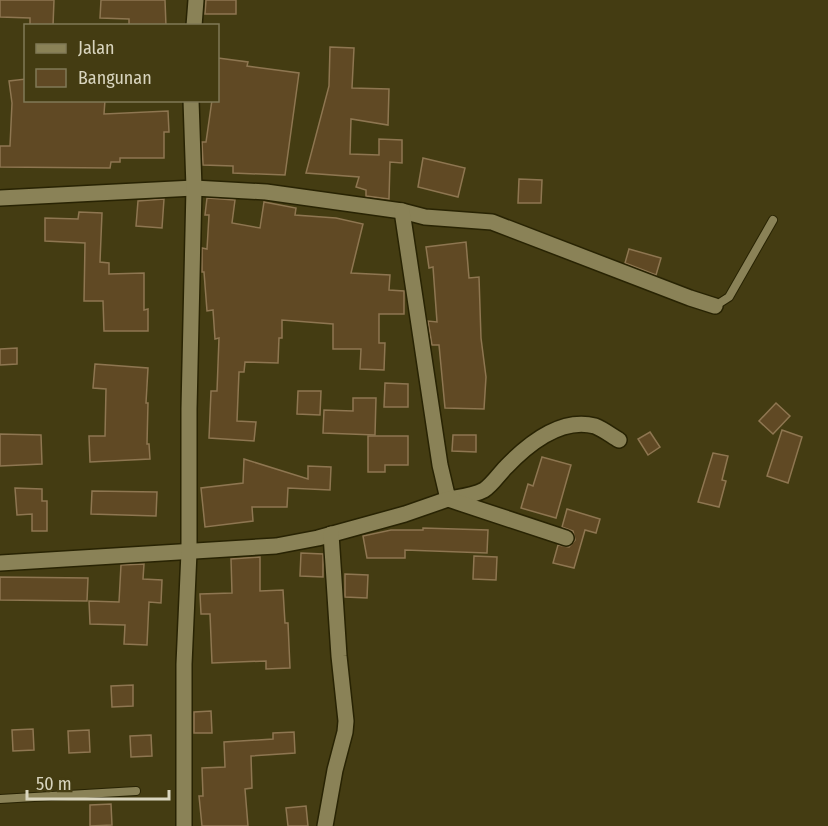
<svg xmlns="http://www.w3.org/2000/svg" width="828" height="826" font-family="'Fira Sans Condensed',sans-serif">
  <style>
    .building { fill: #604924; stroke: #8e7651; stroke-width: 1.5 }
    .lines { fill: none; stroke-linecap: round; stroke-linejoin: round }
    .service-casing { stroke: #282303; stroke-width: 10 }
    .minor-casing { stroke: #282303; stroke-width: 18 }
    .service { stroke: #8a8257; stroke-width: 8 }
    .minor { stroke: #8a8257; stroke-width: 15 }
  </style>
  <rect width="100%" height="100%" fill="#443c12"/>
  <g class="building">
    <polygon points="0,0 54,0 53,26 30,26 30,18 0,17"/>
    <polygon points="101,0 165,0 166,26 129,26 129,19 100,18"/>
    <polygon points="206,0 236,0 236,14 205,14"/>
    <polygon points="330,47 354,48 352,88 389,89 388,125 351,119 350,154 379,155 379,139 402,140 402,163 390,162 389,199 366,196 366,190 356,187 359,177 306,173 329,86"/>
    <polygon points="218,58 248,62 247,66 299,73 285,175 233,173 233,166 203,165 202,142 206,142 212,100 218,100"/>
    <polygon points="26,79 26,100 105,100 104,114 168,111 169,132 164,132 164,158 120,158 120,162 111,162 110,168 0,167 0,146 10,146 12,103 9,81"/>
    <polygon points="423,158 465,168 458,197 418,187"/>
    <polygon points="519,179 542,180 541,203 518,203"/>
    <polygon points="207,198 235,200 232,223 260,228 264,202 296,208 295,215 336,218 363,224 351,273 390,275 389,290 404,291 404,314 379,314 379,343 385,343 384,370 360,369 361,349 333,349 333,324 282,320 282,338 279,338 278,363 245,362 244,372 239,372 237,421 256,422 254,441 209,438 211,391 217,391 219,338 215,339 213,310 207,311 204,272 202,272 202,248 207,249 209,215 205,215"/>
    <polygon points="164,199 162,228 136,226 138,201"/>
    <polygon points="79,212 102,213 100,262 109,263 109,274 144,273 144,310 148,309 148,331 104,331 103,301 84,301 85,243 45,241 45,218 78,219"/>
    <polygon points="466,242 469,278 479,277 481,338 486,377 484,409 445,408 439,345 432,345 428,321 437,322 433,267 429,268 426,247"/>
    <polygon points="629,249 661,258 656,275 625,263"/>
    <polygon points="17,348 17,364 0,365 0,349"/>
    <polygon points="95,364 148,368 146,403 148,403 147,444 149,444 150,459 90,462 89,436 105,436 106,389 93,388"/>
    <polygon points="385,383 408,384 408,407 384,407"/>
    <polygon points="298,391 321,391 320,415 297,414"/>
    <polygon points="353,398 376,398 375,435 323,433 324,410 353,411"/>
    <polygon points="776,403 790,416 773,434 759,421"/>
    <polygon points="782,430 802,437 788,483 767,476"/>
    <polygon points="650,432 660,447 648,455 638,439"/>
    <polygon points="0,434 41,435 42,464 0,466"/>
    <polygon points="453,435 476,435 476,452 452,451"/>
    <polygon points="368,436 408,436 408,465 385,465 385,472 368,472"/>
    <polygon points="713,453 728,456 722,480 726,481 719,507 698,502"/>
    <polygon points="542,457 571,465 556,518 521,508 528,484 533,486"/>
    <polygon points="244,459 308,479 308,466 331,467 330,490 288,488 287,507 252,507 253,521 205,527 201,488 243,483"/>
    <polygon points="15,488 42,489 42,501 47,501 47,531 32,531 32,514 17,515"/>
    <polygon points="92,491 157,492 156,516 91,514"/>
    <polygon points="567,509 600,519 596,533 585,530 574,568 553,563 558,545 569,547 575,540 573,531 562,527"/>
    <polygon points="423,528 488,530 487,553 405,550 405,558 367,558 363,536 391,530 423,530"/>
    <polygon points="301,553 323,554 323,577 300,576"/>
    <polygon points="474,556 497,557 496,580 473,579"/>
    <polygon points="260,557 260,591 283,590 285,623 288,623 290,668 266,669 266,661 212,663 210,614 201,614 200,594 232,593 231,559"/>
    <polygon points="144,564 143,579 162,580 161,603 149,602 147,645 124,644 125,625 90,624 89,601 119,602 121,565"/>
    <polygon points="345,574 368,575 367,598 345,597"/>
    <polygon points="0,577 88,578 87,601 0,600"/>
    <polygon points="133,685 133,706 112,707 111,686"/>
    <polygon points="211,711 212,733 194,733 194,712"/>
    <polygon points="33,729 34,750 13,751 12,730"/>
    <polygon points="89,730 90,752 69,753 68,731"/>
    <polygon points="294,732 295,753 251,756 252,788 245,789 248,826 202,826 199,796 203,796 202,768 225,767 224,742 273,739 273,733"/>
    <polygon points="151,735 152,756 131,757 130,736"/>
    <polygon points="111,804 112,825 90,826 90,805"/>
    <polygon points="306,806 308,826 288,826 286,808"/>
  </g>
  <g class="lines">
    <g class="service-casing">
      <g id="service">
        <polyline points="715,306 729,297 773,220"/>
        <polyline points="0,799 136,791"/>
      </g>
    </g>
    <g class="minor-casing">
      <g id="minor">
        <polyline points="194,26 196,0"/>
        <polyline points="0,198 194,188 266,192 402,211 425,217 492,222 690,298 715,306"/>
        <path d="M402,211L440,465L448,499C459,497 473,496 484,490C492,485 499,474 506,467C528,444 561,417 595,426C603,429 612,436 619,440"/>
        <polyline points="0,563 276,546 318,538 405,514 448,499 566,538"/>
        <polyline points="184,826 184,664 189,552 189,409 194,188 191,100"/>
        <polyline points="325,826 335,770 345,732 346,721 339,656 331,534"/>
      </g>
    </g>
    <use href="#service" class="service"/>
    <use href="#minor" class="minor"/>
  </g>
  <rect x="24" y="24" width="195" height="78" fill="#443c12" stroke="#807957" stroke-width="1.5"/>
  <rect x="36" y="44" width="30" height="9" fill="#8a8257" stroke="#807957" stroke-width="1.5"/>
  <text x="78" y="54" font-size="18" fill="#d9d5bf">Jalan</text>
  <rect x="36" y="69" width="30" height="18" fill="#604924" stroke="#807957" stroke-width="1.5"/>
  <text x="78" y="84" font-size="18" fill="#d9d5bf">Bangunan</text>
  <path d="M27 790v9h142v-9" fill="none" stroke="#d9d5bf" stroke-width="3"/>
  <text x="36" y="790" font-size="18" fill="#d9d5bf" stroke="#443c12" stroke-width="4.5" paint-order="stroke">50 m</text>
</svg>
